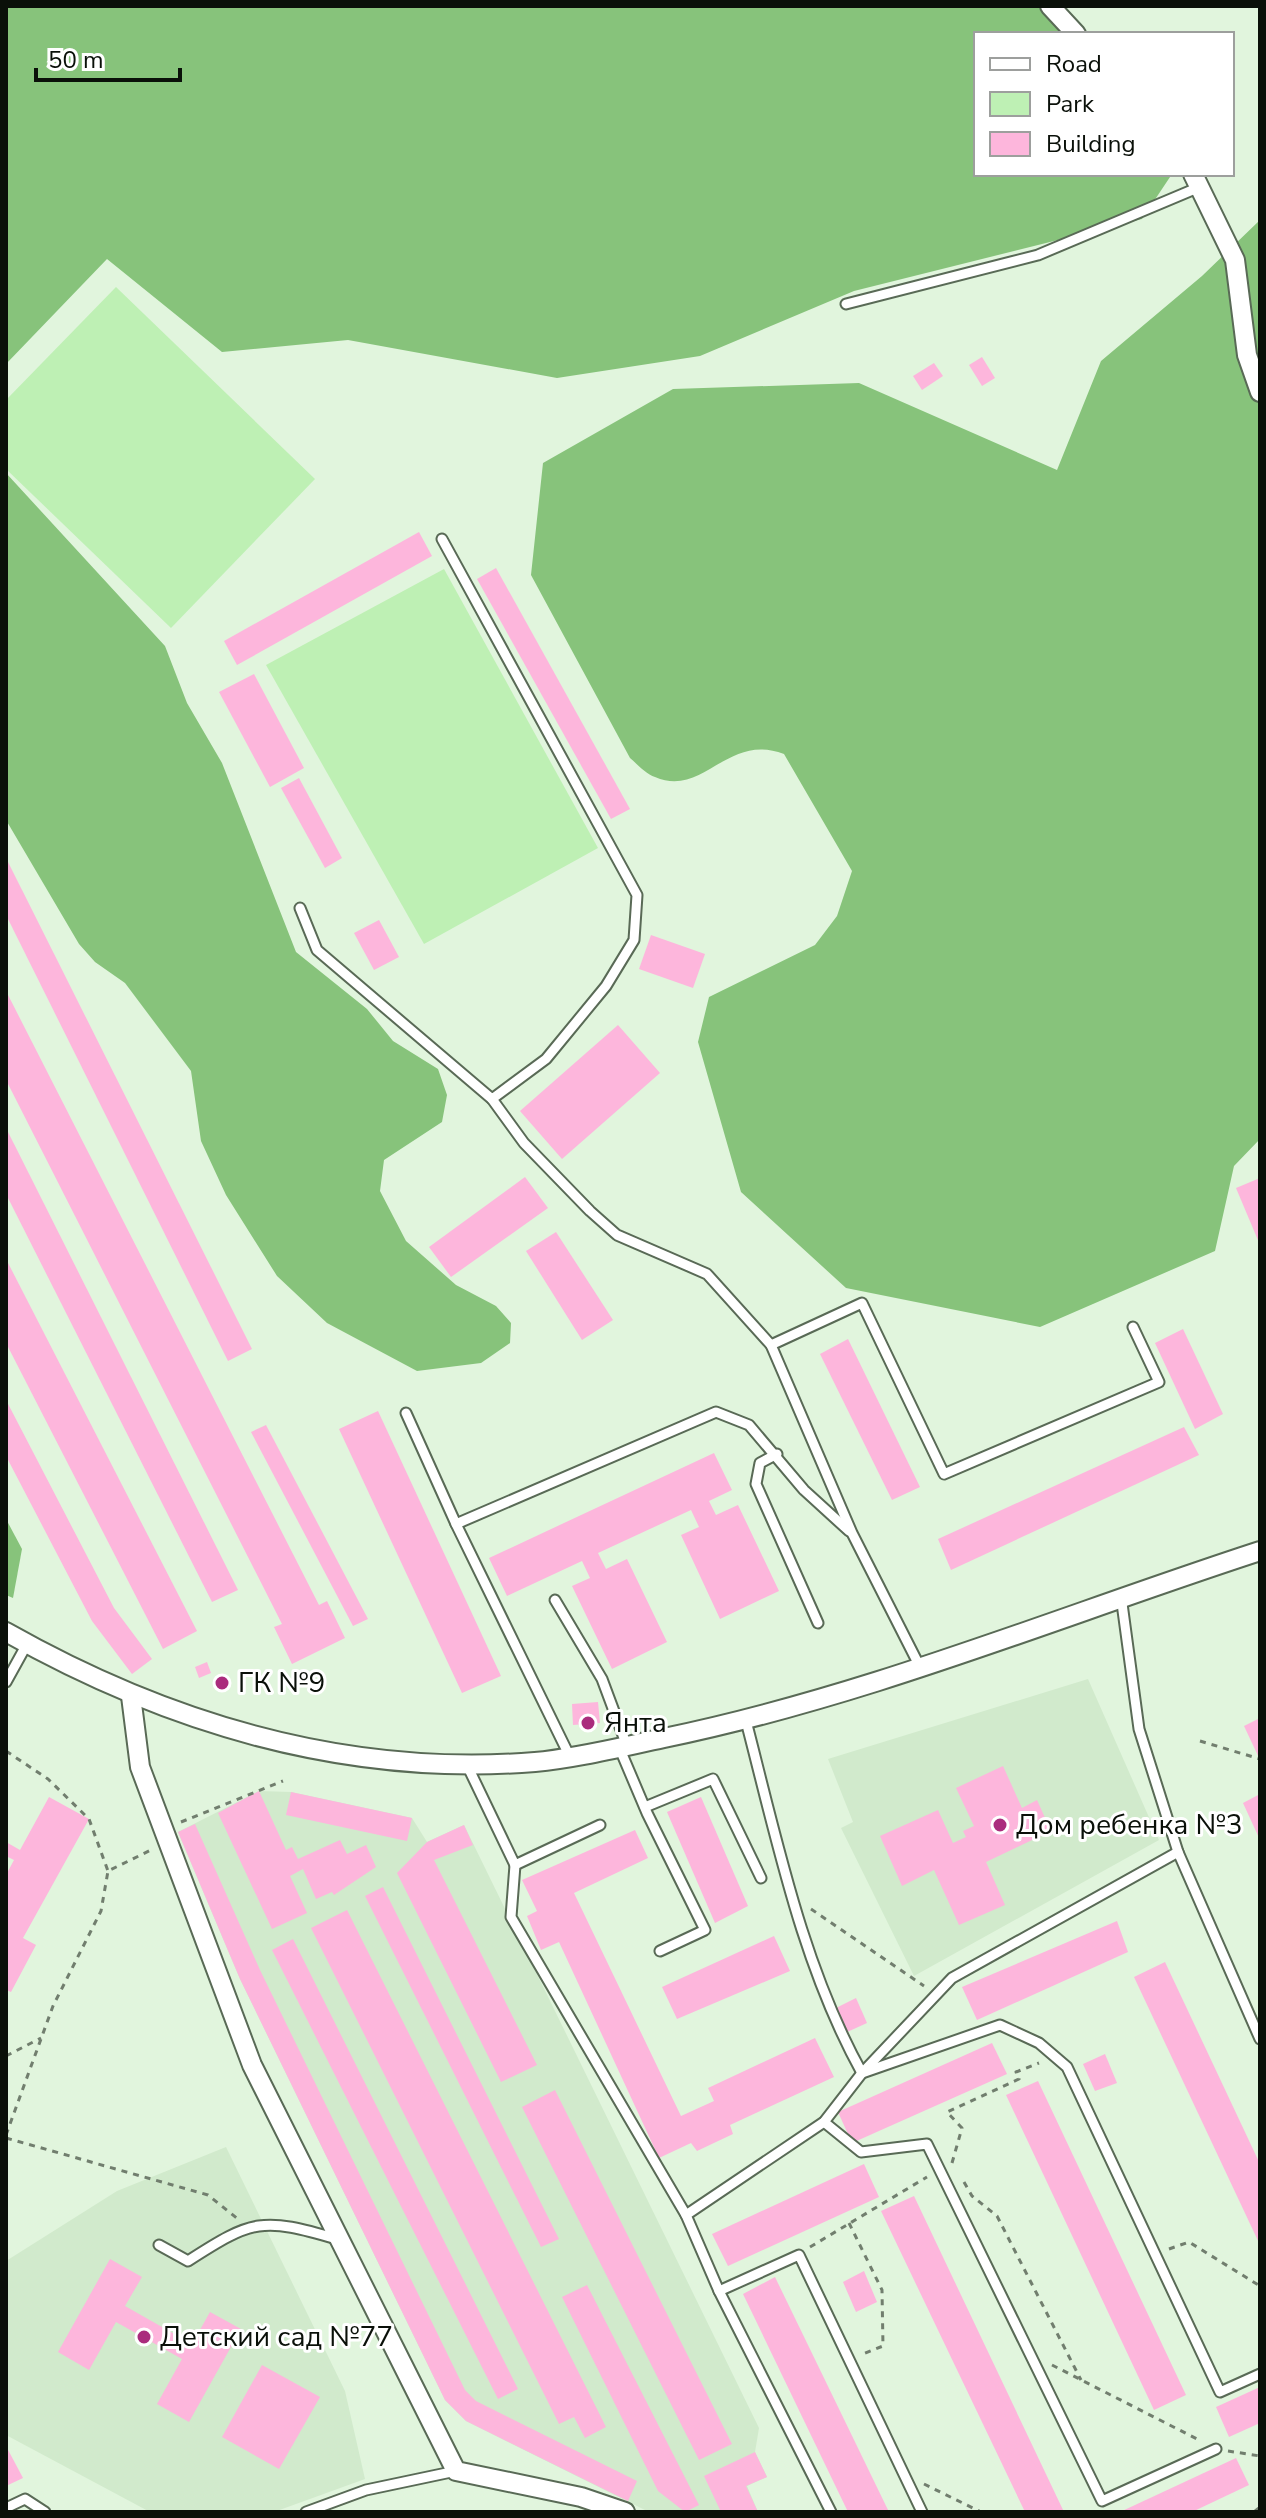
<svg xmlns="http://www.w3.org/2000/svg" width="1266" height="2518" font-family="'Nunito Sans',sans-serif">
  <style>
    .built { fill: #d1eacc }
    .green { fill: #bef0b4 }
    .forest { fill: #87c37b }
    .building { fill: #fdb6dc }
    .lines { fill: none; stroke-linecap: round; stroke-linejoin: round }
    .service-casing { stroke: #596a56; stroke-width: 13 }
    .minor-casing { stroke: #596a56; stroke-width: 22 }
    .path { stroke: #717e6e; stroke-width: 3; stroke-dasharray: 6 6; stroke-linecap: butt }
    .service { stroke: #fff; stroke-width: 9 }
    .minor { stroke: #fff; stroke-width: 18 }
    .poi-dot { fill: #aa2c7d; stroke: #fff; stroke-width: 3 }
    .labels { text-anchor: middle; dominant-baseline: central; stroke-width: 6; stroke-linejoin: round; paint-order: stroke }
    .poi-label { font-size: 28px; fill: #0a1009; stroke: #fff; text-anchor: start }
  </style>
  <rect width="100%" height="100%" fill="#e1f5dd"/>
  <g class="built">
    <polygon points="1088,1679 1159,1840 914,1976 841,1828 853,1822 828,1759"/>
    <polygon points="259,1791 291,1792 412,1818 427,1842 464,1825 759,2428 755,2452 767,2477 747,2486 758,2512 649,2512 466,2421 445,2400 240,1979 178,1832"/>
    <polygon points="226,2147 345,2391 365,2479 274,2512 150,2512 6,2435 6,2261 117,2191"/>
  </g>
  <g class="green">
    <polygon points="116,287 315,479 171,628 6,469 6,400"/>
    <polygon points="444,569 598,848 424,944 266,665"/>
  </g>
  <g class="forest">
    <polygon points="6,6 1041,6 1065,34 976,34 976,174 1172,174 1142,219 854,291 700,356 557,378 348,340 222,352 107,259 6,364"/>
    <path d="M1260,220V1139L1234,1166L1215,1251L1040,1327L846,1288L741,1192L698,1042L709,997L815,945L837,916L852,871L784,754C727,732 704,798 655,777C646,774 637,764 630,758L531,575L543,463L673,389L859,383L1057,470L1101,361L1202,276Z"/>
    <polygon points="6,473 165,646 187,703 222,763 296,952 367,1009 393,1041 438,1069 447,1095 442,1122 384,1160 380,1191 406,1241 456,1285 496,1306 511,1323 510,1343 481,1363 417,1371 327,1323 277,1276 226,1195 201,1141 191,1071 125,983 95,962 79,944 6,820"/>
    <polygon points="6,1519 22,1549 13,1598 6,1595"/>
  </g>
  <g class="building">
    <polygon points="982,357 995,378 982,386 969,365"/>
    <polygon points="934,363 943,376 922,390 913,376"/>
    <polygon points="419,532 432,556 237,665 224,641"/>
    <polygon points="496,568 630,809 611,819 477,579"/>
    <polygon points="254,674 304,768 270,787 219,692"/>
    <polygon points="299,778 342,858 325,868 281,788"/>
    <polygon points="6,858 252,1349 228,1361 6,915"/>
    <polygon points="379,920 399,957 374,970 354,933"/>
    <polygon points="651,935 705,954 693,988 639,969"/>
    <polygon points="6,991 319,1605 327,1601 345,1638 292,1664 274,1627 282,1624 6,1080"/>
    <polygon points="618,1025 660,1073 562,1159 520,1111"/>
    <polygon points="6,1128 238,1590 212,1602 6,1194"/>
    <polygon points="525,1177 548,1208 451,1277 429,1247"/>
    <polygon points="1260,1178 1260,1245 1236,1188"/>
    <polygon points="556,1232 613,1320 582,1340 526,1251"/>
    <polygon points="6,1259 197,1631 163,1649 6,1343"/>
    <polygon points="1183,1329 1223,1414 1195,1429 1155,1343"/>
    <polygon points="848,1339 920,1487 892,1500 820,1354"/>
    <polygon points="6,1400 114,1608 152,1659 132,1674 92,1621 6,1456"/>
    <polygon points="378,1411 501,1676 462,1693 339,1429"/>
    <polygon points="266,1425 368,1619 353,1626 251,1432"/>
    <polygon points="1184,1427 1199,1455 951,1570 938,1539"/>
    <polygon points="714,1453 732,1490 709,1501 716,1515 738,1505 779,1591 720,1619 681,1535 699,1527 691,1510 598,1553 606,1569 627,1559 667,1642 612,1669 572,1586 590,1578 582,1561 507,1596 489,1558"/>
    <polygon points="207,1662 211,1673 199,1678 195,1667"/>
    <polygon points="598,1702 600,1723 573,1725 572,1704"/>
    <polygon points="1260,1718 1260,1760 1244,1726"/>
    <polygon points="1003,1766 1022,1808 1037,1800 1051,1831 986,1862 1005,1905 959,1925 934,1870 902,1886 880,1836 938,1810 953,1843 966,1837 963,1831 974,1826 956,1788"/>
    <polygon points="259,1791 286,1850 292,1847 298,1859 340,1840 347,1854 366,1845 376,1867 334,1895 332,1892 316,1899 303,1869 290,1876 307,1913 272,1929 218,1813"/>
    <polygon points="291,1792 412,1818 407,1841 286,1815"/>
    <polygon points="1260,1794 1260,1840 1243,1803"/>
    <polygon points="49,1797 89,1819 23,1938 36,1945 11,1992 6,1990 6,1875 14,1860 6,1856 6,1842 20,1850"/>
    <polygon points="701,1797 748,1906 715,1923 667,1812"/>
    <polygon points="195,1824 260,1970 465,2390 476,2401 637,2481 628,2501 466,2421 445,2400 240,1979 178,1832"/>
    <polygon points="464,1825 473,1845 434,1860 537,2065 501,2082 397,1873 427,1842"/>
    <polygon points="635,1830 648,1858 574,1893 681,2116 714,2101 708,2088 815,2038 834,2077 730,2125 733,2134 697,2151 691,2143 659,2158 559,1942 541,1950 527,1916 537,1911 522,1880"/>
    <polygon points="383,1887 559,2239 541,2247 365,1896"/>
    <polygon points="347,1910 606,2427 585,2438 574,2417 559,2424 311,1928"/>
    <polygon points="1117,1921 1128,1952 977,2020 962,1987"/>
    <polygon points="774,1936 790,1971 677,2019 662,1987"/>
    <polygon points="293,1939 518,2389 498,2399 272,1950"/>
    <polygon points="1165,1962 1260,2164 1260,2245 1134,1977"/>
    <polygon points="856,1998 867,2023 845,2033 834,2009"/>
    <polygon points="992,2043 1007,2074 852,2143 838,2112"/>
    <polygon points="1105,2054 1117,2083 1095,2091 1083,2064"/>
    <polygon points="1038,2081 1186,2395 1154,2410 1006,2095"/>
    <polygon points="555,2090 732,2444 699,2460 522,2107"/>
    <polygon points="864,2164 879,2197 728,2266 712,2234"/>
    <polygon points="914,2196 1064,2512 1025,2512 881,2211"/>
    <polygon points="110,2259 142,2277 125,2306 192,2344 210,2312 241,2329 189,2422 157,2404 182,2359 116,2322 89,2370 58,2352"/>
    <polygon points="864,2271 877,2302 856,2312 843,2282"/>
    <polygon points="775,2277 889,2512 848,2512 743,2294"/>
    <polygon points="587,2285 699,2505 685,2512 658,2491 562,2297"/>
    <polygon points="262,2365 320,2397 279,2469 222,2437"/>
    <polygon points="1260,2387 1260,2423 1229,2437 1216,2407"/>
    <polygon points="6,2446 23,2478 6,2486"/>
    <polygon points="755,2452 767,2477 746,2486 758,2512 721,2512 704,2476"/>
    <polygon points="1236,2458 1249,2485 1192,2512 1120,2512"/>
  </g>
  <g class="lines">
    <g class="service-casing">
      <g id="service">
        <polyline points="846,304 1038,255 1202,186"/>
        <polyline points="300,908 317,950 492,1099 546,1059 606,986 634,940 637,895 442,539"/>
        <polyline points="492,1099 524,1143 590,1211 617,1235 707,1274 771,1345 852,1533 920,1667"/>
        <polyline points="771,1345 862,1303 944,1474 1159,1382 1133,1327"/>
        <polyline points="406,1413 456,1524 570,1757"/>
        <polyline points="777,1454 760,1463 756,1484 818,1623"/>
        <polyline points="456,1524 716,1412 749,1425 804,1490 849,1531"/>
        <polyline points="1121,1596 1139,1729 1178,1852"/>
        <polyline points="555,1600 602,1679 627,1746"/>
        <polyline points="6,1682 27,1644"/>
        <path d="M746,1721C777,1840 802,1965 862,2073L1000,2025L1039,2043L1067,2067L1220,2392L1260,2374"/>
        <polyline points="619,1747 647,1813 705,1930 660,1951"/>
        <polyline points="466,1763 515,1865 600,1825"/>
        <polyline points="645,1807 713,1779 761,1878"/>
        <polyline points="515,1865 511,1917 686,2215"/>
        <polyline points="824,2122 861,2152 927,2144 1102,2501 1216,2449"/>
        <path d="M159,2245L188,2261C253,2219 262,2217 337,2239"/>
        <polyline points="719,2291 799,2255 922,2512"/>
        <polyline points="6,2508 25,2499 45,2512"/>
        <polyline points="306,2512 366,2490 456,2471"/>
        <polyline points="831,2512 719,2291 686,2215 824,2122 862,2073 952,1978 1178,1852 1260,2039"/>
      </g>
    </g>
    <g class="minor-casing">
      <g id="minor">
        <polyline points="1050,6 1076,34"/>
        <polyline points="1193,174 1235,260 1247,355 1260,392"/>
        <path d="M6,1632C169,1724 345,1777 535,1762C578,1758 621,1747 664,1738C868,1696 1063,1615 1260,1551"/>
        <polyline points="131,1696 140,1767 252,2065 456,2471 581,2497 625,2512"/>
      </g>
    </g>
    <g class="path">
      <polyline points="1200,1741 1260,1759"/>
      <polyline points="6,1751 48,1779 89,1819 108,1871"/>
      <polyline points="181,1822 283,1781"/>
      <polyline points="811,1909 924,1986"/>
      <polyline points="6,2056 41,2038"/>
      <polyline points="6,2135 53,2006 101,1911 108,1871 151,1850"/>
      <polyline points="6,2138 208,2195 238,2219"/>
      <polyline points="952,2163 962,2128 947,2112 1019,2079 1016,2072 1039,2063"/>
      <polyline points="964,2182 972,2196 997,2216 1081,2380"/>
      <polyline points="849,2223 882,2290 883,2346 863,2354"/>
      <polyline points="810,2247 927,2177"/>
      <polyline points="1169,2249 1189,2242 1260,2286"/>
      <polyline points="1052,2365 1199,2440"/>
      <polyline points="1228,2451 1260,2456"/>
      <polyline points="924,2484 981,2512"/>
      <polyline points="1254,2512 1260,2507"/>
    </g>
    <use href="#service" class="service"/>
    <use href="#minor" class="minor"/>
  </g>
  <g class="poi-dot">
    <circle cx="222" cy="1683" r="8"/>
    <circle cx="588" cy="1723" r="8"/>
    <circle cx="1000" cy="1825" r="8"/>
    <circle cx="144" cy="2337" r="8"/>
  </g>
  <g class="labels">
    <g class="poi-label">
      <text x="238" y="1683">ГК №9</text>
      <text x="604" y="1723">Янта</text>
      <text x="1016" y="1825">Дом ребенка №3</text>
      <text x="160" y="2337">Детский сад №77</text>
    </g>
  </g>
  <rect width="1266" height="2518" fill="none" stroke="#0a1009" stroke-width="16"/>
  <rect x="974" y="32" width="260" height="144" fill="#ffffff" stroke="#9d9f9d" stroke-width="2"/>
  <rect x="990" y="58" width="40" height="12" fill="#ffffff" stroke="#9d9f9d" stroke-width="2"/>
  <text x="1046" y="72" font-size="24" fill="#0a1009">Road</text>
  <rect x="990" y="92" width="40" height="24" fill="#bef0b4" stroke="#9d9f9d" stroke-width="2"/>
  <text x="1046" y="112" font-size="24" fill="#0a1009">Park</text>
  <rect x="990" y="132" width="40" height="24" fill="#fdb6dc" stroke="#9d9f9d" stroke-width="2"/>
  <text x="1046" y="152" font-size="24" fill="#0a1009">Building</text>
  <path d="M36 68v12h144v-12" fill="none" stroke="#0a1009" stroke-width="4"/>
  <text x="48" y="68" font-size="24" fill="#0a1009" stroke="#ffffff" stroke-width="6" paint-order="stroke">50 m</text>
</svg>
